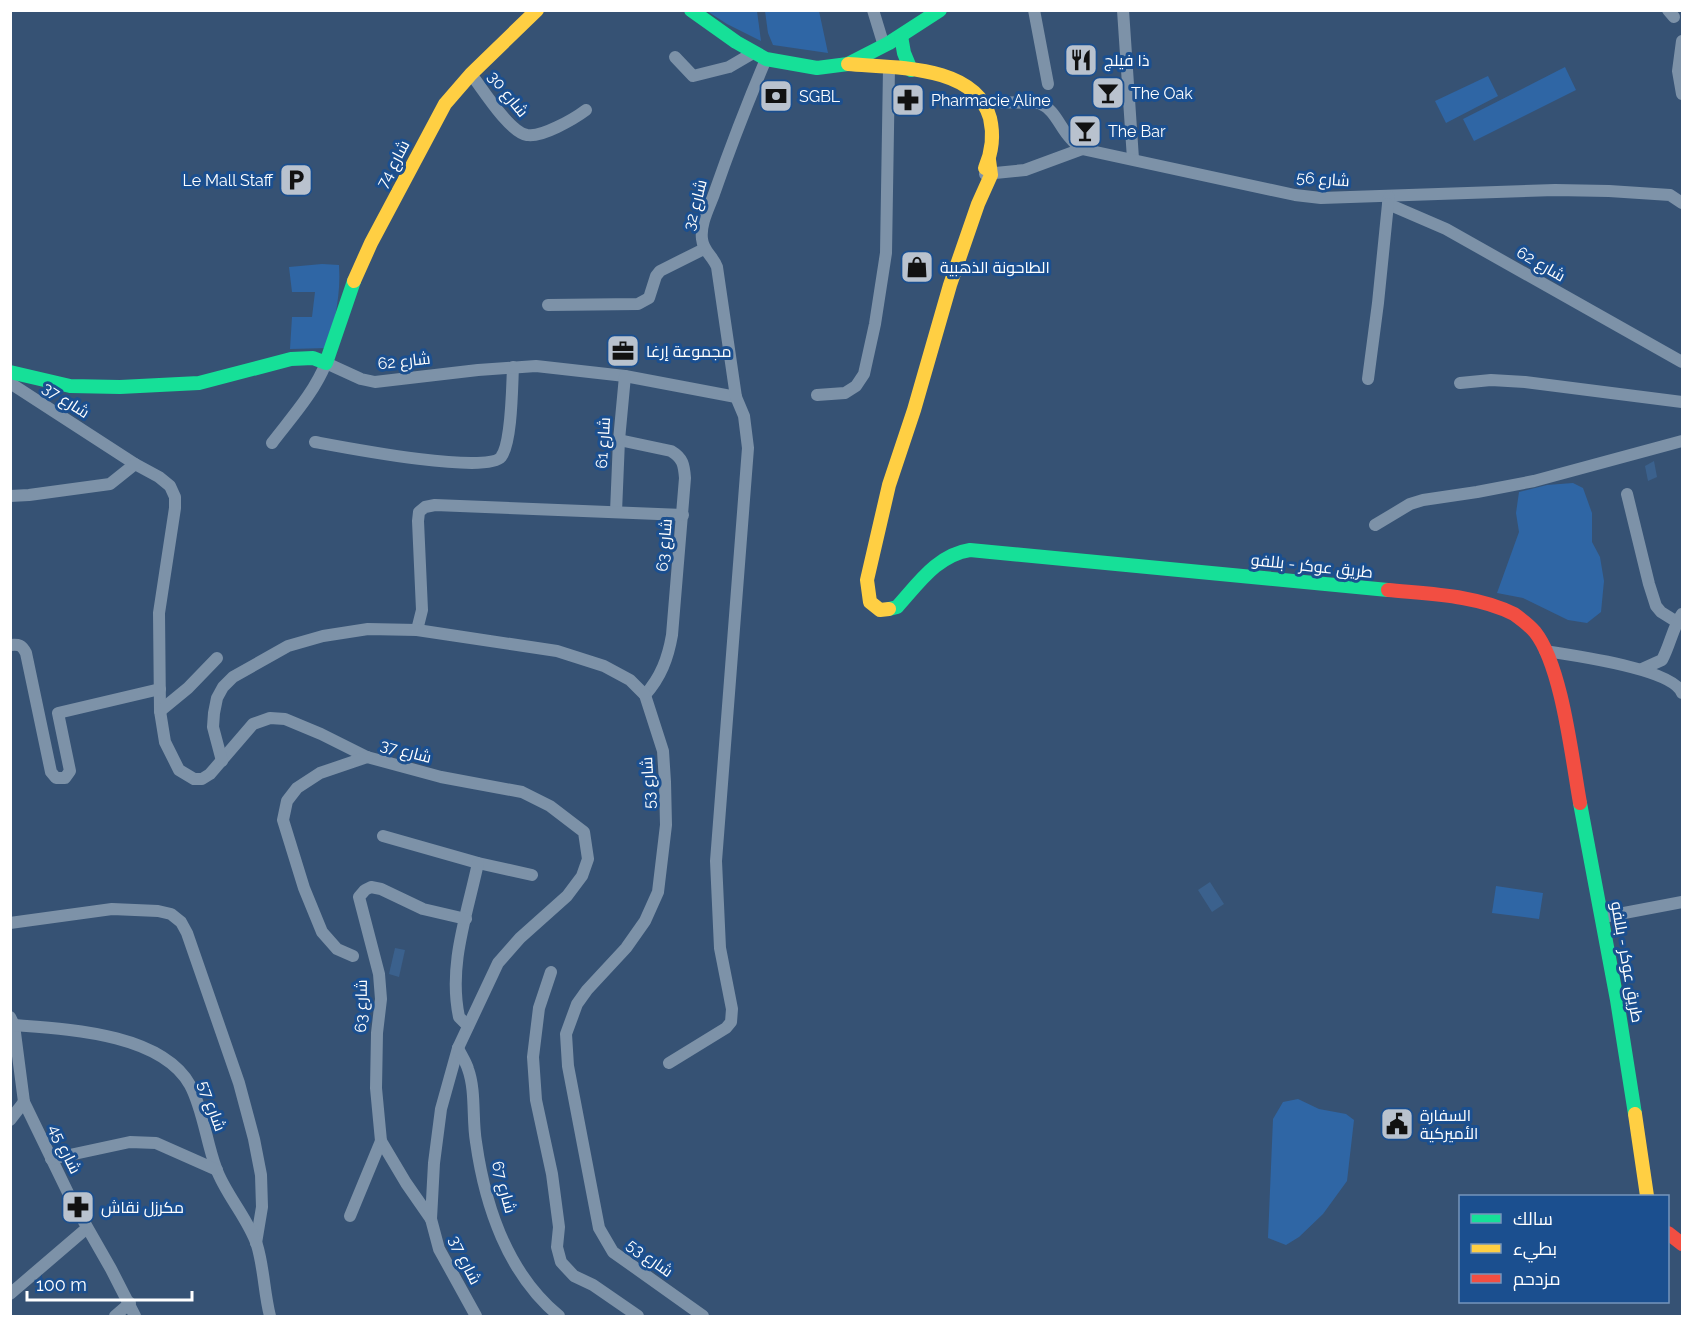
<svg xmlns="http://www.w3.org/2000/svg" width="1693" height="1327" font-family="Raleway,Cairo,sans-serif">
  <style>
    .green { fill: #2f66a5 }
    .water { fill: #3b618d }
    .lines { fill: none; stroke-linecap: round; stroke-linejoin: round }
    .street { stroke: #7d92a8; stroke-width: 12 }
    .fast { stroke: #16e098; stroke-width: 14 }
    .slow { stroke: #ffcf43; stroke-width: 14 }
    .jam { stroke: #f24e42; stroke-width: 14 }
    .labels { text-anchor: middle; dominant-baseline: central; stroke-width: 6; stroke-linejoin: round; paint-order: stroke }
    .poi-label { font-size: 16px; fill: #fff; stroke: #1b4f8f; text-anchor: start }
    .street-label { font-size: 16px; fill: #fff; stroke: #1b4f8f }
  </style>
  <rect width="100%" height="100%" fill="#365274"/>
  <g class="green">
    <polygon points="707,11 757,11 761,41 727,24"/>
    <polygon points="765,11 819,11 828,53 773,45 768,33"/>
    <polygon points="1565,67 1576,90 1474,141 1463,119"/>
    <polygon points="1488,76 1498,96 1446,123 1435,101"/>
    <path d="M322,264L339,265C341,294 335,319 328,348L290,349L292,317H312L315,292H292L289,267Z"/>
    <polygon points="1573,483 1583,488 1592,513 1592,542 1600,557 1604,581 1601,612 1587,623 1568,620 1523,598 1497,593 1519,532 1516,513 1519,492 1547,485"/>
    <polygon points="1496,886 1543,893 1539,919 1492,913"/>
    <polygon points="1298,1099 1319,1109 1346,1114 1354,1120 1347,1181 1323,1214 1299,1237 1286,1245 1268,1238 1273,1119 1283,1102"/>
  </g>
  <g class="water">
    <polygon points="1654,461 1657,477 1648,481 1645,466"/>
    <polygon points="1210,882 1224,904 1212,912 1198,890"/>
    <polygon points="395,948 405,950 399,977 389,974"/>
  </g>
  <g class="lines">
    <g class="street">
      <polyline points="873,10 884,46"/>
      <polyline points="1034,10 1048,84"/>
      <polyline points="1123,10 1133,159"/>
      <polyline points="1668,10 1674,17"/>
      <polyline points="1682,41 1678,71 1682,94"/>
      <polyline points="675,57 693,76 729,67 753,53"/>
      <path d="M471,74C482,88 509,132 527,135C541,138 574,119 586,110"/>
      <path d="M985,102L1039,103C1056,110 1059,127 1071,139C1074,143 1078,146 1082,149L1295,195L1321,198L1555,190L1609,191L1670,195L1682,203"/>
      <polyline points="985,174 1025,170 1082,149"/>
      <polyline points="1389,197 1388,204 1446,229 1682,362"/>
      <polyline points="548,305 638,304 649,298 656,276 660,271 704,249"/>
      <polyline points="1368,379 1378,303 1388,204"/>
      <polyline points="10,383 135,464 159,477 170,486 175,497 175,508 159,613 160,711 165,742 179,770 194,779 202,779 210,774 253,724 270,718 285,719 321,734 367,757 441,777 522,792 550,806 584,832 588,859 582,876 567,896 520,938 498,963 458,1048 441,1109 434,1163 431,1219 439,1249 476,1316"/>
      <polyline points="1460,383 1491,380 1525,382 1682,402"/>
      <polyline points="817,395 845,393 856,386 864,374 875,324 886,253 889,68"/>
      <path d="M619,440L671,451C683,458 684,465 685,478L672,635C668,658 661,677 645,695"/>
      <path d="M315,442C342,447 486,475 501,457C512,443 512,386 513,367"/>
      <path d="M272,443C291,418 314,393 326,363L361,379L375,382L478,370L536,366L625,376L736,397"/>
      <polyline points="1627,494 1649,584 1656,606 1661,612 1677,622"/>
      <polyline points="10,496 29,495 110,484 135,464"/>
      <polyline points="616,512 619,440 625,376"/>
      <polyline points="1375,525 1410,504 1423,500 1477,492 1534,481 1682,441"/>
      <polyline points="417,630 422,610 418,521 419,512 425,507 435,505 683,515"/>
      <path d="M10,645C19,644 22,645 26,653L51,772L56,778H65L70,771L58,713L160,689"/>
      <path d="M1545,651C1572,655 1672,669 1682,693"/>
      <path d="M1642,669L1662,660C1670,645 1673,627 1682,614"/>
      <polyline points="160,711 188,688 217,658"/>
      <polyline points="222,761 213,727 214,713 217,698 223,687 233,677 288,646 323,636 368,629 417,630 557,651 604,666 630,680 645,695 663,751 665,782 666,825 658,892 645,921 626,948 587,990 577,1004 566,1034 568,1066 599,1228 613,1252 703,1316"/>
      <polyline points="383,836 478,863 532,875"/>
      <polyline points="1603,917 1682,902"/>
      <polyline points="10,923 112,909 158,911 171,914 181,922 187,933 239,1083 254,1139 261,1175 262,1207 256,1243"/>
      <polyline points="353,956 337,949 322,932 304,888 283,820 287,801 297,788 320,773 367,757"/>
      <polyline points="551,972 539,1008 533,1057 536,1100 552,1174 559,1227 557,1247 561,1262 574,1276 593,1285 638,1316"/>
      <polyline points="10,1017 14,1025 24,1102 71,1199 111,1269 135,1316"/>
      <path d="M14,1025C66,1029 161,1033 190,1085C203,1109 206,1141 216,1168C225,1194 248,1218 257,1245C264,1268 264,1293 270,1316"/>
      <path d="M468,1026L459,1017C448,965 467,915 478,863"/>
      <path d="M458,1048C461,1055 466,1062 468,1069C476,1091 472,1119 476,1142C485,1206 508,1274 559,1316"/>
      <path d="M669,1063L726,1028L731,1022L732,1009L720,948L716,861L748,448L744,416L736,397L717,267C713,256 703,251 702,239C700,224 709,208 714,194C730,148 747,104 766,59"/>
      <polyline points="10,1120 24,1102"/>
      <polyline points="51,1159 130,1142 156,1143 217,1170"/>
      <polyline points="350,1216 381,1141"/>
      <polyline points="431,1219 406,1183 381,1141 376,1088 377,1033 381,999 379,974 359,897 365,890 371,887 381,889 423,909 466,919"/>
      <polyline points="10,1294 87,1228"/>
      <polyline points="115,1316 130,1303"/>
    </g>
    <g class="fast">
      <polyline points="691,10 736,42 766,59 817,68 848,64 889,43 940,10"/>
      <polyline points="901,36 904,53 911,70"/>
      <polyline points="10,372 70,386 120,387 199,383 291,359 313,358 326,363 354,281"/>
      <path d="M889,609L897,607C918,584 937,555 970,550L1388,590"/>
      <polyline points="1580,803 1617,1000 1635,1114"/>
    </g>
    <g class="slow">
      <path d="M848,64C893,68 975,64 990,118C994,135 992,152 985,168"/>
      <polyline points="354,281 371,243 445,104 471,74 537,10"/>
      <polyline points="889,609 880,610 870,602 867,580 889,485 914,410 950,285 978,204 991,175 989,160"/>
      <polyline points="1635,1114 1647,1196"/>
    </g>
    <g class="jam">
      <path d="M1388,590C1429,594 1477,595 1514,614C1521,619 1529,625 1535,632C1562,666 1572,759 1580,803"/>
      <polyline points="1668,1233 1682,1244"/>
    </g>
  </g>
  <defs>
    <g id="restaurant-square" transform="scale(1.725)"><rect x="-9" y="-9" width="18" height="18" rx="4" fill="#b9c2ce" stroke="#1b4f8f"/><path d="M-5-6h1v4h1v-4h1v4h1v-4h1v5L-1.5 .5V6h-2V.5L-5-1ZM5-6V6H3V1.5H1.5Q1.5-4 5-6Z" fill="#111"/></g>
    <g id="bar-square" transform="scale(1.725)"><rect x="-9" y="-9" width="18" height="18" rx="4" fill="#b9c2ce" stroke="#1b4f8f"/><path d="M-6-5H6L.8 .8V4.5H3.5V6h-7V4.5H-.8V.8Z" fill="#111"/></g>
    <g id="bank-square" transform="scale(1.725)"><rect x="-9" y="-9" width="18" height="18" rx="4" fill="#b9c2ce" stroke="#1b4f8f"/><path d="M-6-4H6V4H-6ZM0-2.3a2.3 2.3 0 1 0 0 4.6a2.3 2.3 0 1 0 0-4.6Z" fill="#111"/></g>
    <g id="pharmacy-square" transform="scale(1.725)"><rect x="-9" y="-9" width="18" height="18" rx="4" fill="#b9c2ce" stroke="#1b4f8f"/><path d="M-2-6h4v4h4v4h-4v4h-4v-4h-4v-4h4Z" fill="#111"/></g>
    <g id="parking-square" transform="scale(1.725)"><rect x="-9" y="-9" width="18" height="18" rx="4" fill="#b9c2ce" stroke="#1b4f8f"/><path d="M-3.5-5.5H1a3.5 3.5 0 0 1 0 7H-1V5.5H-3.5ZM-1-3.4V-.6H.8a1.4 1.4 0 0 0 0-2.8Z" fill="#111"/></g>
    <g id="shop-square" transform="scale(1.725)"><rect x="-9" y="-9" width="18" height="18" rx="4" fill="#b9c2ce" stroke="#1b4f8f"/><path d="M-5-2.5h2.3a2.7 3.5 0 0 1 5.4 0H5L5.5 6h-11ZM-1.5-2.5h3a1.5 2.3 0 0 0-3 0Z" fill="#111"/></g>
    <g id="office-square" transform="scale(1.725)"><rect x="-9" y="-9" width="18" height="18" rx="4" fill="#b9c2ce" stroke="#1b4f8f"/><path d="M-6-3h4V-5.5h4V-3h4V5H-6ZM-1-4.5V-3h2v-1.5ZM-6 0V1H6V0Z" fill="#111"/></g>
    <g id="civic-square" transform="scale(1.725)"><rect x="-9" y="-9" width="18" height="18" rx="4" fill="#b9c2ce" stroke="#1b4f8f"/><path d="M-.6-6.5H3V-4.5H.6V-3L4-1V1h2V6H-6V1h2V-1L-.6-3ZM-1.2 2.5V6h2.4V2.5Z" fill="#111"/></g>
  </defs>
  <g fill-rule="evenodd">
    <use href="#restaurant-square" x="1081" y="60"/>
    <use href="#bar-square" x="1108" y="93"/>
    <use href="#bank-square" x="776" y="96"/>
    <use href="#pharmacy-square" x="908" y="100"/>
    <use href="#bar-square" x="1085" y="131"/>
    <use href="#parking-square" x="296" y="180"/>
    <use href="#shop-square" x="917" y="267"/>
    <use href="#office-square" x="623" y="351"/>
    <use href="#civic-square" x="1397" y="1124"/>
    <use href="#pharmacy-square" x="78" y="1207"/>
  </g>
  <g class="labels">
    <g class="poi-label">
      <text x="1104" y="60">ذا فيلج</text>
      <text x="1131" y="93">The Oak</text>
      <text x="799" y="96">SGBL</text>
      <text x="931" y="100">Pharmacie Aline</text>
      <text x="1108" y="131">The Bar</text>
      <text x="273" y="180" text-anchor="end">Le Mall Staff</text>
      <text x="940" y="267">الطاحونة الذهبية</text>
      <text x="646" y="351">مجموعة إرغا</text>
      <text x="1420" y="1115">السفارة<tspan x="1420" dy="18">الأميركية</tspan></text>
      <text x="101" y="1207">مكرزل نقاش</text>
    </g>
    <g class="street-label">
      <text transform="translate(508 94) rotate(51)">شارع 30</text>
      <text transform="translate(393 164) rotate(-62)">شارع 74</text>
      <text transform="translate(1323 179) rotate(4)">شارع 56</text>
      <text transform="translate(695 205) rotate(-75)">شارع 32</text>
      <text transform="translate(1541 264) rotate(30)">شارع 62</text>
      <text transform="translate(404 361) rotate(-6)">شارع 62</text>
      <text transform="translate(66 400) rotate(33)">شارع 37</text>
      <text transform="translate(603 443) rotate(-86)">شارع 61</text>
      <text transform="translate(664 545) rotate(-85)">شارع 63</text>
      <text transform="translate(1312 566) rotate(6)">طريق عوكر - بللفو</text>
      <text transform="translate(406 751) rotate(15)">شارع 37</text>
      <text transform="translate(648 783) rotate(-93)">شارع 53</text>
      <text transform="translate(1627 962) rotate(80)">طريق عوكر - بللفو</text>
      <text transform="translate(361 1006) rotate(-89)">شارع 63</text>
      <text transform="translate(212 1106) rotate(70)">شارع 57</text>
      <text transform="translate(65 1149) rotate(64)">شارع 45</text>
      <text transform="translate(504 1187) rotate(75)">شارع 67</text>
      <text transform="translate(650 1258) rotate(36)">شارع 53</text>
      <text transform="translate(465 1260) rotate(64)">شارع 37</text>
    </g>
  </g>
  <rect width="1693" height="1327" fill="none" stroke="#ffffff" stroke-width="24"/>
  <rect x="1459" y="1195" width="210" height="108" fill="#1b4f8f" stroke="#7695bc" stroke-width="1.5"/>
  <rect x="1471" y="1214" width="30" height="9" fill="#16e098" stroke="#7695bc" stroke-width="1.5"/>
  <text x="1513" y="1225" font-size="18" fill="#ffffff">سالك</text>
  <rect x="1471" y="1244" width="30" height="9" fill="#ffcf43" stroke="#7695bc" stroke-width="1.5"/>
  <text x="1513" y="1255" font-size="18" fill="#ffffff">بطيء</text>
  <rect x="1471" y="1274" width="30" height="9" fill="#f24e42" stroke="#7695bc" stroke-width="1.5"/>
  <text x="1513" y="1285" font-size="18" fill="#ffffff">مزدحم</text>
  <path d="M27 1291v9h165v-9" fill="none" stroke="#ffffff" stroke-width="3"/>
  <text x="36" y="1291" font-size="18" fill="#ffffff" stroke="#1b4f8f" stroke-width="4.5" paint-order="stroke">100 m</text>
</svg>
